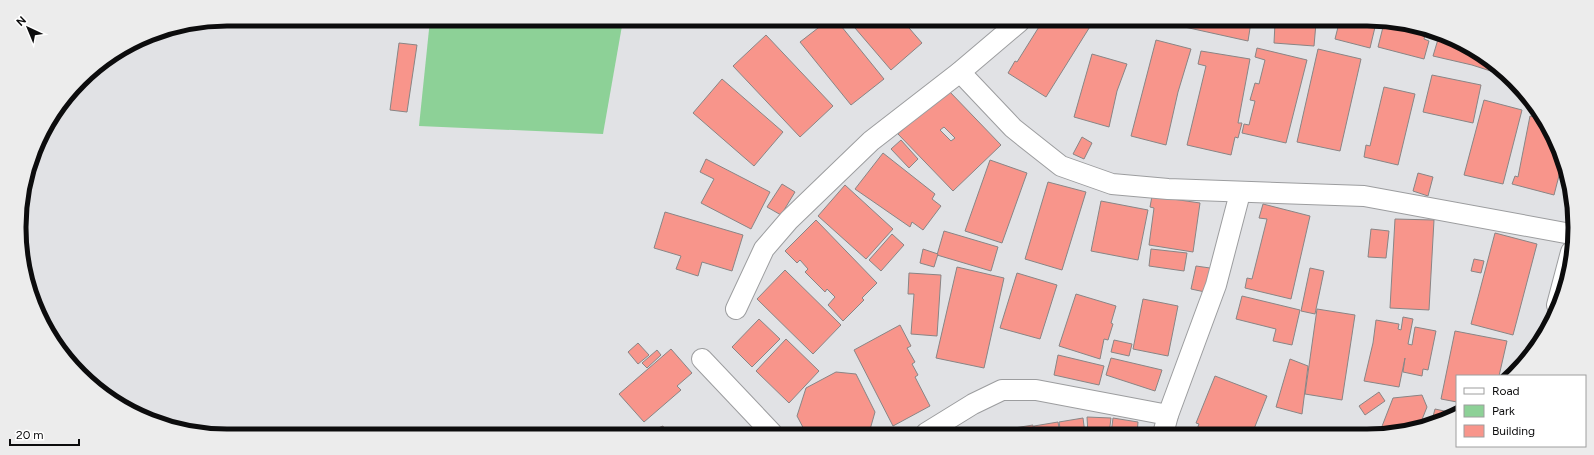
<svg xmlns="http://www.w3.org/2000/svg" width="1594" height="455" font-family="Figtree,sans-serif">
  <style>
    .green { fill: #8dd197 }
    .building { fill: #f8958b; stroke: #898585; fill-rule: evenodd }
    .lines { fill: none; stroke-linecap: round; stroke-linejoin: round }
    .minor-casing { stroke: #9c9d9f; stroke-width: 22 }
    .minor { stroke: #fff; stroke-width: 20 }
    .rim { fill: none; stroke: #0c0c0d; stroke-width: 5 }
  </style>
  <rect width="100%" height="100%" fill="#e1e2e5"/>
  <polygon class="green" points="430,20 623,20 603,134 419,126"/>
  <g class="building">
    <polygon points="827,21 837,21 884,79 851,105 800,42"/>
    <polygon points="849,21 903,21 922,43 891,70"/>
    <polygon points="1042,22 1087,22 1091,25 1046,97 1008,73 1015,61 1017,62"/>
    <polygon points="1160,22 1179,22 1178,26"/>
    <polygon points="1181,22 1251,22 1248,41 1180,26"/>
    <polygon points="1270,23 1316,23 1314,46 1274,43 1275,23"/>
    <polygon points="1339,23 1376,23 1370,48 1335,39"/>
    <polygon points="1384,23 1407,23 1426,31 1424,39 1429,41 1424,59 1378,47"/>
    <polygon points="766,35 833,106 800,137 733,66"/>
    <polygon points="1439,36 1482,54 1503,75 1472,65 1433,56"/>
    <polygon points="1156,40 1191,49 1178,92 1166,145 1131,136"/>
    <polygon points="399,43 417,45 407,112 390,110"/>
    <polygon points="1257,48 1307,60 1286,143 1242,133 1244,124 1249,125 1255,101 1250,100 1255,83 1259,84 1265,60 1255,57"/>
    <polygon points="1318,49 1361,59 1340,151 1297,142"/>
    <polygon points="1201,51 1250,59 1238,123 1242,123 1238,138 1235,137 1231,155 1187,145 1206,66 1198,64"/>
    <polygon points="1092,54 1127,64 1117,91 1109,127 1074,117"/>
    <polygon points="1432,75 1481,85 1473,123 1423,112"/>
    <polygon points="722,79 783,132 754,166 693,113"/>
    <polygon points="1384,87 1415,94 1398,165 1364,157 1366,145 1370,146"/>
    <path d="M949,91L1001,145L953,191L898,134L933,101L936,104ZM944,127L955,138L951,141L940,130Z"/>
    <polygon points="1484,100 1522,110 1503,184 1464,175"/>
    <polygon points="1530,116 1543,119 1562,164 1554,195 1512,184 1515,176 1518,177"/>
    <polygon points="1082,137 1092,143 1084,159 1073,154"/>
    <polygon points="901,140 918,159 909,168 891,149"/>
    <polygon points="883,153 935,194 932,199 941,206 923,230 912,222 910,227 855,189"/>
    <polygon points="706,159 770,192 751,229 701,203 714,179 700,172"/>
    <polygon points="990,160 1027,173 1002,243 965,231"/>
    <polygon points="1418,173 1433,177 1428,196 1413,191"/>
    <polygon points="1048,182 1086,192 1062,270 1025,259"/>
    <polygon points="782,184 795,192 781,215 767,207"/>
    <polygon points="845,185 893,229 866,259 818,216"/>
    <polygon points="1152,196 1200,203 1193,252 1149,245 1154,208 1150,207"/>
    <polygon points="1101,201 1148,210 1138,260 1091,251"/>
    <polygon points="1263,204 1310,216 1291,299 1245,288 1247,278 1252,279 1267,219 1259,218"/>
    <polygon points="665,212 743,235 732,271 702,262 698,276 676,269 681,256 654,248"/>
    <polygon points="1395,219 1434,220 1429,310 1390,308"/>
    <polygon points="816,220 877,283 862,298 864,300 843,321 828,305 835,297 827,289 825,292 805,272 808,269 800,260 797,263 785,251"/>
    <polygon points="1371,229 1389,231 1386,258 1368,257"/>
    <polygon points="944,231 998,247 991,271 937,255"/>
    <polygon points="1495,233 1537,244 1513,335 1471,324"/>
    <polygon points="892,234 904,245 881,271 869,260"/>
    <polygon points="923,249 938,254 934,267 920,263"/>
    <polygon points="1151,249 1187,253 1184,271 1149,266"/>
    <polygon points="1474,259 1484,261 1481,273 1471,271"/>
    <polygon points="1196,266 1210,268 1205,292 1191,289"/>
    <polygon points="957,267 1004,278 984,368 936,358"/>
    <polygon points="1310,268 1324,271 1315,314 1301,311"/>
    <polygon points="785,270 841,325 813,354 757,299"/>
    <polygon points="909,273 941,275 937,336 911,334 914,294 908,294"/>
    <polygon points="1017,273 1057,285 1040,339 1000,328"/>
    <polygon points="1076,294 1116,306 1111,323 1113,324 1108,340 1104,339 1100,359 1059,346"/>
    <polygon points="1242,296 1300,310 1292,345 1273,341 1276,329 1236,319"/>
    <polygon points="1143,299 1178,306 1168,356 1133,349"/>
    <polygon points="1317,309 1355,315 1342,400 1305,394"/>
    <polygon points="1403,317 1413,319 1408,344 1412,345 1415,327 1436,331 1428,370 1423,369 1422,376 1403,372 1405,358 1399,387 1364,381 1373,343 1376,320 1399,324 1398,329 1401,330"/>
    <polygon points="759,319 780,339 752,367 732,347"/>
    <polygon points="900,325 911,346 907,348 915,362 912,364 918,375 915,377 930,406 893,426 854,350"/>
    <polygon points="1455,331 1507,341 1499,376 1457,376 1457,402 1441,399"/>
    <polygon points="786,339 819,371 789,403 756,371"/>
    <polygon points="1114,340 1132,344 1129,356 1111,352"/>
    <polygon points="638,343 649,355 638,364 628,352"/>
    <polygon points="671,349 692,373 677,386 681,390 644,422 619,394"/>
    <polygon points="657,350 661,355 647,368 642,363"/>
    <polygon points="1058,355 1104,366 1099,385 1054,375"/>
    <polygon points="1111,358 1162,370 1155,391 1106,375"/>
    <polygon points="1290,359 1308,366 1302,414 1276,407"/>
    <polygon points="836,372 856,374 875,412 869,433 806,433 797,416 806,388"/>
    <polygon points="1215,376 1267,396 1252,434 1195,434 1199,424 1196,423"/>
    <polygon points="1379,392 1385,401 1365,415 1359,406"/>
    <polygon points="1422,395 1427,407 1419,427 1393,434 1379,434 1393,398"/>
    <polygon points="1435,409 1449,412 1447,420 1431,424"/>
    <polygon points="1451,410 1457,410 1457,413 1450,418"/>
    <polygon points="1087,417 1111,418 1109,434 1088,434"/>
    <polygon points="1083,418 1085,434 1061,434 1059,422"/>
    <polygon points="1113,418 1138,422 1137,434 1111,434"/>
    <polygon points="1058,422 1060,434 1035,434 1034,426"/>
    <polygon points="1033,425 1034,434 1009,434 1008,429"/>
    <polygon points="663,426 666,433 646,433"/>
    <polygon points="1007,429 1008,434 981,433 988,432"/>
  </g>
  <g class="lines">
    <g class="minor-casing">
      <g id="minor">
        <polyline points="960,72 1013,128 1061,166 1112,184 1168,189 1364,196 1571,234"/>
        <polyline points="1557,305 1571,252"/>
        <polyline points="736,309 764,249 789,220 871,141 960,72 1019,22"/>
        <polyline points="702,359 772,433"/>
        <polyline points="926,433 973,404 1002,390 1036,390 1168,415"/>
        <polyline points="1163,434 1168,415 1216,285 1240,193"/>
      </g>
    </g>
    <use href="#minor" class="minor"/>
  </g>
  <path d="M0 0H1594V455H0ZM227 26H1367A201 201 0 0 1 1568 227V228A201 201 0 0 1 1367 429H227A201 201 0 0 1 26 228V227A201 201 0 0 1 227 26Z" fill="#ececec" fill-rule="evenodd"/>
  <path class="rim" d="M227 26H1367A201 201 0 0 1 1568 227V228A201 201 0 0 1 1367 429H227A201 201 0 0 1 26 228V227A201 201 0 0 1 227 26Z"/>
  <rect x="1456" y="375" width="130" height="72" fill="#ffffff" stroke="#9e9e9e"/>
  <rect x="1464" y="388" width="20" height="6" fill="#ffffff" stroke="#9e9e9e"/>
  <text x="1492" y="395" font-size="12" fill="#0c0c0d">Road</text>
  <rect x="1464" y="405" width="20" height="12" fill="#8dd197" stroke="#9e9e9e"/>
  <text x="1492" y="415" font-size="12" fill="#0c0c0d">Park</text>
  <rect x="1464" y="425" width="20" height="12" fill="#f8958b" stroke="#9e9e9e"/>
  <text x="1492" y="435" font-size="12" fill="#0c0c0d">Building</text>
  <g transform="translate(28 28) rotate(316)" stroke="#ffffff" stroke-width="3" paint-order="stroke">
  <path d="M0-3L7 15L0 10L-7 15Z" fill="#0c0c0d"/>
  <text y="-6" font-size="11" font-weight="bold" text-anchor="middle" fill="#0c0c0d">N</text>
  </g>
  <path d="M10 439v6h69v-6" fill="none" stroke="#0c0c0d" stroke-width="2"/>
  <text x="16" y="439" font-size="12" fill="#0c0c0d" stroke="#ffffff" stroke-width="3" paint-order="stroke">20 m</text>
</svg>
